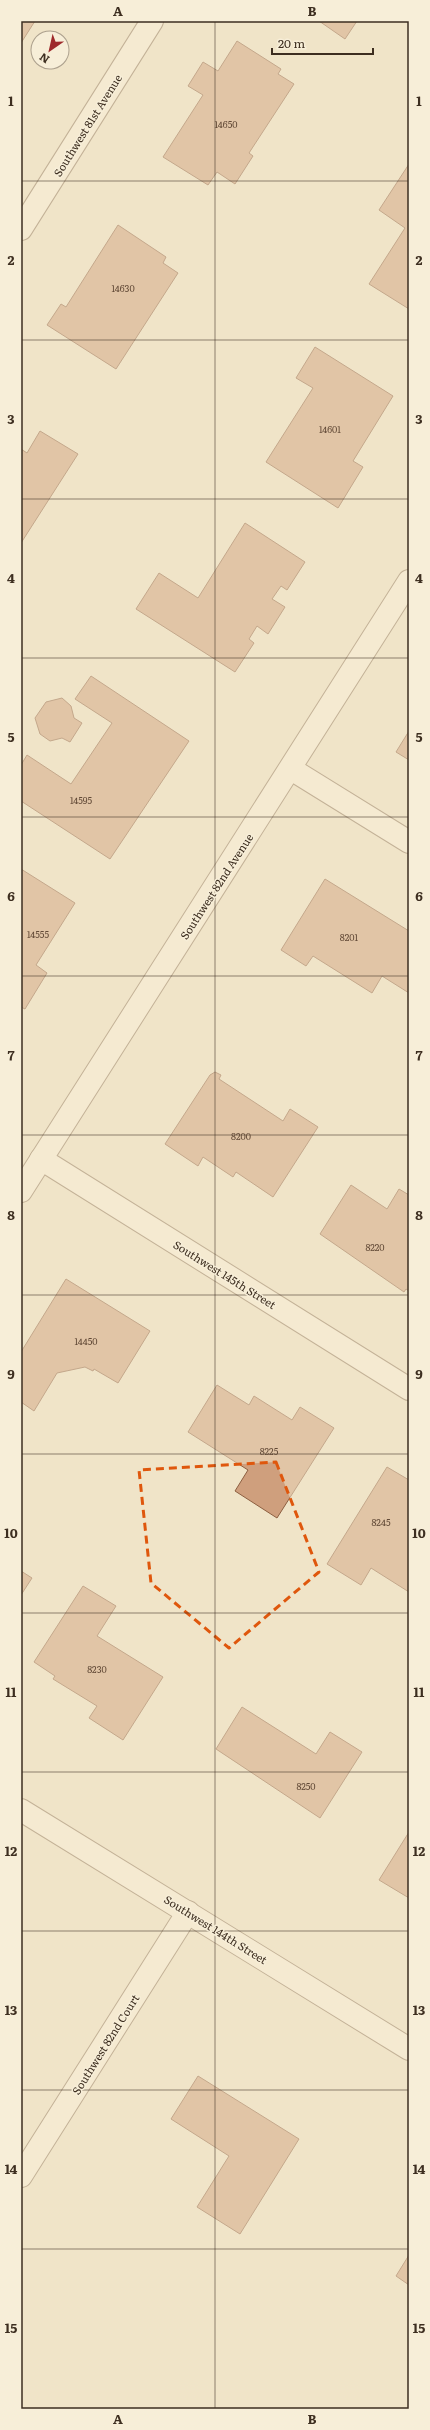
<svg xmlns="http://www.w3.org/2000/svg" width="430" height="2430" font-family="Literata,serif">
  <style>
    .building { fill: #cf9f7d; stroke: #8d5f41 }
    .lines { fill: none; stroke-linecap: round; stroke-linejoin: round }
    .minor-casing { stroke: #8d765c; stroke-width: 24 }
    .minor { stroke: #faf1dc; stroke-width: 22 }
    .marked { fill: none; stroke: #df570d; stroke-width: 3; stroke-dasharray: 8 5; stroke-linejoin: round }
    .grid { fill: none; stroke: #3d2e20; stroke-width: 1; stroke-opacity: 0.55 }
    .labels { text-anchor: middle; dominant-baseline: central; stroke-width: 3; stroke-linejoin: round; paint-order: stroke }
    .number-label { font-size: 9px; fill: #624a37 }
    .street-label { font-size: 11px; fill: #3d2e20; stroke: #f7eed8 }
    .neatline { fill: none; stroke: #3d2e20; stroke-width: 1.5 }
    .grid-label { font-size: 13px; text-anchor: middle; font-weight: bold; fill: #3d2e20 }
  </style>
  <rect width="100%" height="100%" fill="#f0e4c8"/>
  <g class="building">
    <polygon points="21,21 35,21 21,43"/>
    <polygon points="319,21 357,21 345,39"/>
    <polygon points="237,41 281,69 278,74 294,84 249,153 253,156 235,184 217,172 208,185 163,157 203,95 188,86 203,62 218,71"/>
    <polygon points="409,164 409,309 369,284 405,228 379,210"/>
    <polygon points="118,225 166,257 163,263 178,273 116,369 47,325 61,304 66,307"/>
    <polygon points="315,347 393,396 353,461 363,467 338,508 266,462 313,388 296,378"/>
    <polygon points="40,431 78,454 21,543 21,449 27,453"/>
    <polygon points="245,523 305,562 287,590 281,586 272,599 285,607 268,634 257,626 249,639 254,643 235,672 136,609 159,573 198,598"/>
    <polygon points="91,676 189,741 110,859 21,801 21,765 27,755 71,784 112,723 75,699"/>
    <polygon points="62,698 71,706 74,718 82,723 70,742 62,738 50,741 40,734 35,718 46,702"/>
    <polygon points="409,731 409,760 396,752"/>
    <polygon points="21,869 75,903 36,965 47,973 25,1009 21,1007"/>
    <polygon points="325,879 409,931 409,993 382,976 372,993 313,956 306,966 281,950"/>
    <polygon points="215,1072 221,1075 219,1079 283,1121 290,1109 318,1127 273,1197 236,1172 233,1177 203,1157 198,1166 165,1144 210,1075"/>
    <polygon points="351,1185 387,1209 399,1189 409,1195 409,1291 406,1289 404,1292 320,1234"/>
    <polygon points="66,1279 150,1331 118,1383 94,1369 93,1371 85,1367 57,1373 34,1411 21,1402 21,1352"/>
    <polygon points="217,1385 249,1405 254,1396 292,1420 300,1407 334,1428 277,1518 235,1491 248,1470 188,1432"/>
    <polygon points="387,1467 409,1480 409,1592 371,1568 361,1585 327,1564"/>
    <polygon points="21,1571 32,1578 21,1595"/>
    <polygon points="83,1586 116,1606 97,1636 163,1677 123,1740 89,1718 97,1706 53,1679 55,1676 34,1662"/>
    <polygon points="242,1707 316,1754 330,1732 362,1752 320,1818 216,1749"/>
    <polygon points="409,1832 409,1898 379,1880"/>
    <polygon points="198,2076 299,2139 240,2234 197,2207 229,2156 171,2119"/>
    <polygon points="409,2255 409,2285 396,2276"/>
  </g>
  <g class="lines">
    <g class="minor-casing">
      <g id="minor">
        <polyline points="21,229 152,21"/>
        <polyline points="291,769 409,842"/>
        <polyline points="41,1159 409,1389"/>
        <polyline points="21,1191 409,581"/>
        <polyline points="21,1810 409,2049"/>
        <polyline points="21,2176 188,1912"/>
      </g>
    </g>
    <use href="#minor" class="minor"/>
  </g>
  <path d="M0 0H430V2430H0ZM276,1462L319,1572L229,1648L151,1583L139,1470Z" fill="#f0e4c8" fill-opacity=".55" fill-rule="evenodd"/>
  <path class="marked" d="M276,1462L319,1572L229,1648L151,1583L139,1470Z"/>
  <path class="grid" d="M215,21V2409M21,181H409M21,340H409M21,499H409M21,658H409M21,817H409M21,976H409M21,1135H409M21,1295H409M21,1454H409M21,1613H409M21,1772H409M21,1931H409M21,2090H409M21,2249H409"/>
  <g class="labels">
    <g class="number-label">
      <text x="226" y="124">14650</text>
      <text x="123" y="288">14630</text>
      <text x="330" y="429">14601</text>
      <text x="81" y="800">14595</text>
      <text x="38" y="934">14555</text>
      <text x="349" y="937">8201</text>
      <text x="241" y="1136">8200</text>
      <text x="375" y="1247">8220</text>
      <text x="86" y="1341">14450</text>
      <text x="269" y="1451">8225</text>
      <text x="381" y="1522">8245</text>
      <text x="97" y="1669">8230</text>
      <text x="306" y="1786">8250</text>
    </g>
    <g class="street-label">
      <text transform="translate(87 125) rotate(-58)">Southwest 81st Avenue</text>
      <text transform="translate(216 886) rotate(-57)">Southwest 82nd Avenue</text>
      <text transform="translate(225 1274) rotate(32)">Southwest 145th Street</text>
      <text transform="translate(216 1929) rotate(32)">Southwest 144th Street</text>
      <text transform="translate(105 2044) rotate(-58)">Southwest 82nd Court</text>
    </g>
  </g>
  <rect width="430" height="2430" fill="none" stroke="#f7eed8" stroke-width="44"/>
  <g transform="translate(50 50) rotate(214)"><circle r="19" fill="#f7eed8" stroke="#ada18e"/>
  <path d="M0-3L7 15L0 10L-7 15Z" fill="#9e2a2b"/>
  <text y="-6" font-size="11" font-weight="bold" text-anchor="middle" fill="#3d2e20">N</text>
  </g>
  <path d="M272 48v6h101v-6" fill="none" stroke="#3d2e20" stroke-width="2"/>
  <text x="278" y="48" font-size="12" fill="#3d2e20" stroke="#f7eed8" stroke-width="3" paint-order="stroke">20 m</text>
  <rect x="22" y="22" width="386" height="2386" class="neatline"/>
  <g class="grid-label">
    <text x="118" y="16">A</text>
    <text x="312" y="16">B</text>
    <text x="11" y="106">1</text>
    <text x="419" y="106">1</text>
    <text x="11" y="265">2</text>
    <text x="419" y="265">2</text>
    <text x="11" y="424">3</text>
    <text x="419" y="424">3</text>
    <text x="11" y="583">4</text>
    <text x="419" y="583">4</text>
    <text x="11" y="742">5</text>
    <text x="419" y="742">5</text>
    <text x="11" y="901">6</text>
    <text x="419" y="901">6</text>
    <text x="11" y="1060">7</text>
    <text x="419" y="1060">7</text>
    <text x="11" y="1220">8</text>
    <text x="419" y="1220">8</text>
    <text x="11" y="1379">9</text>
    <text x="419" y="1379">9</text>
    <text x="11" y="1538">10</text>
    <text x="419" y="1538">10</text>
    <text x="11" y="1697">11</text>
    <text x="419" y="1697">11</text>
    <text x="11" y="1856">12</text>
    <text x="419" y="1856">12</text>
    <text x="11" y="2015">13</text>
    <text x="419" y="2015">13</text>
    <text x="11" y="2174">14</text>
    <text x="419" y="2174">14</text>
    <text x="11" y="2333">15</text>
    <text x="419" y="2333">15</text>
    <text x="118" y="2424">A</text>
    <text x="312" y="2424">B</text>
  </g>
</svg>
